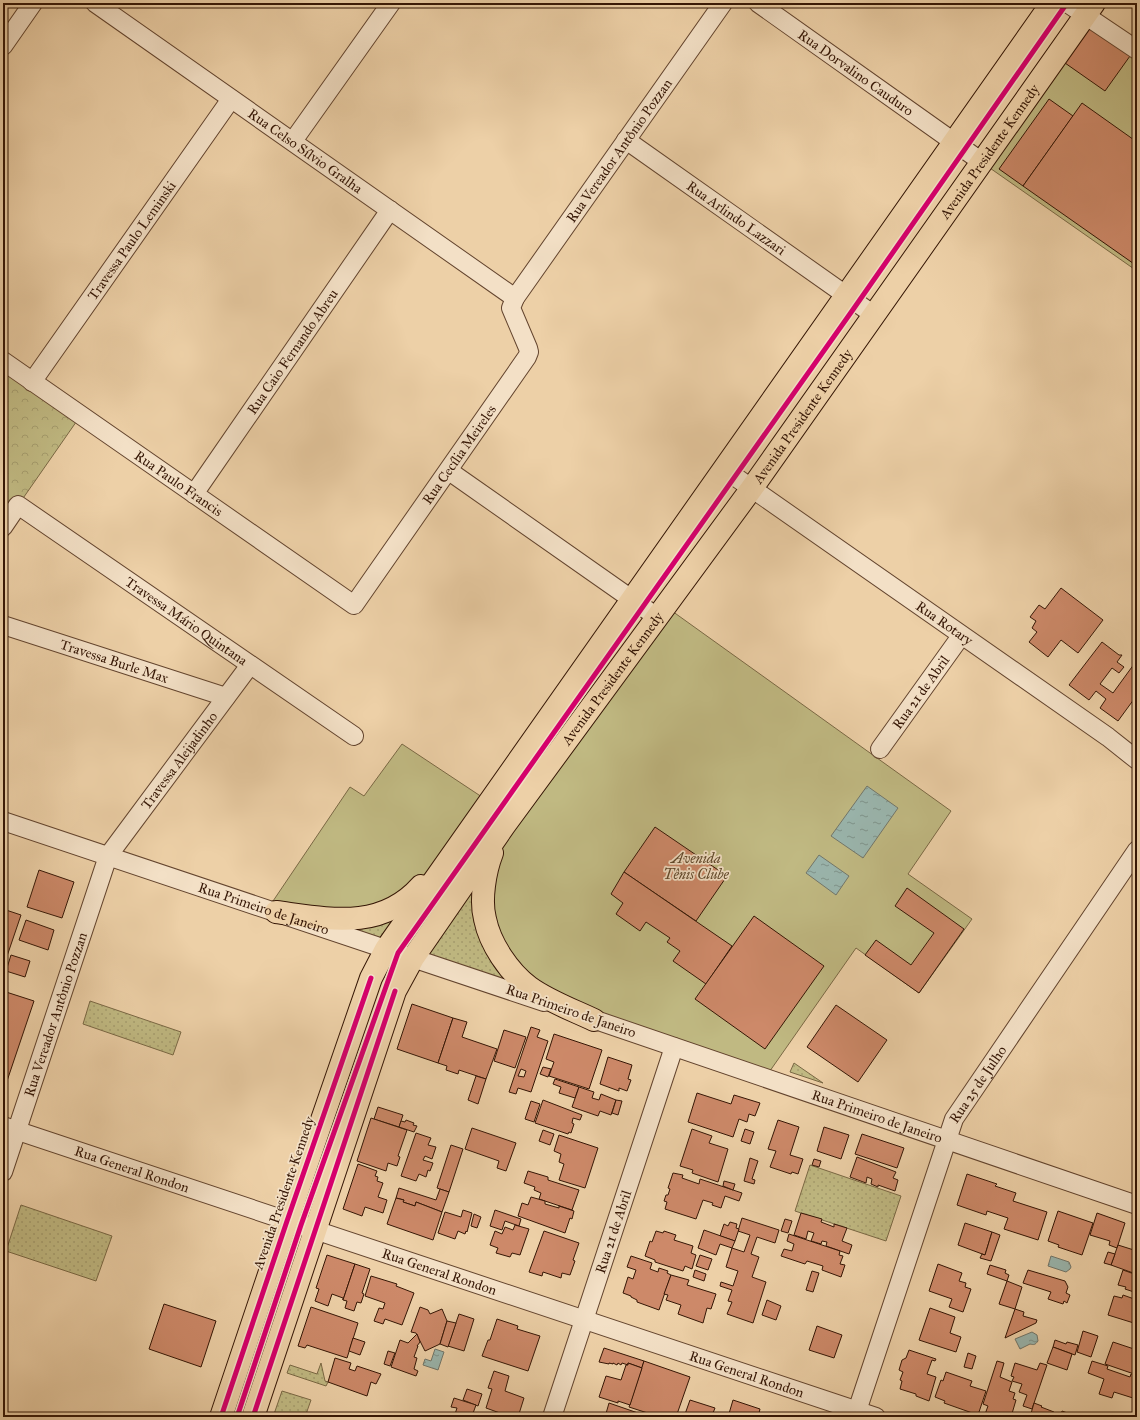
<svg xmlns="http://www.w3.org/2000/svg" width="1140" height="1420" font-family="'IM FELL Great Primer',serif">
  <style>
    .grass { fill: url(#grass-dots); stroke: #7a6844 }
    .forest { fill: url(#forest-crowns); stroke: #7a6844 }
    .park { fill: #c0b982; stroke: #7a6844 }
    .water { fill: url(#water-ripples); stroke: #72766a }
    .building { fill: #cd8969; stroke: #351605; fill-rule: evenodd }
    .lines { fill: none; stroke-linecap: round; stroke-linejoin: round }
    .minor-casing { stroke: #63442e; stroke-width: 20 }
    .major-casing { stroke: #351605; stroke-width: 24 }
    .minor { stroke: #f3e0c6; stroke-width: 18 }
    .major { stroke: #edd0a7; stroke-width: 22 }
    .cycleway-casing { stroke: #f3e0c6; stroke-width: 8 }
    .cycleway { stroke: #d6006c; stroke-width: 5 }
    .labels { text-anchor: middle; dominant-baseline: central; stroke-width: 3.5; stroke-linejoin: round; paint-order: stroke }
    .street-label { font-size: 14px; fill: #351605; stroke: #f3e0c6 }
    .park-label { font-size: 14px; font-style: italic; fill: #5f472a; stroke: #f3e0c6 }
  </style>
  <defs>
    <pattern id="grass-dots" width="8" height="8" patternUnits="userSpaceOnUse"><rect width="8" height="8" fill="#c0b982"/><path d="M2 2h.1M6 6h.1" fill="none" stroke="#a69e6f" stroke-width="1.8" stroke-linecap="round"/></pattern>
    <pattern id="forest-crowns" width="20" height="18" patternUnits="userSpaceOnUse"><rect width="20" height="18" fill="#c0b982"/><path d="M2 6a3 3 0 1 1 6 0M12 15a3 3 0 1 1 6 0" fill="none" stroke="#a69e6f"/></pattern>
    <pattern id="water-ripples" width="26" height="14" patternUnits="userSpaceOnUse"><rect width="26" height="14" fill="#9ab6ae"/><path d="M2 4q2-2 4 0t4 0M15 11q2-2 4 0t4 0" fill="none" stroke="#7e938c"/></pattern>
  </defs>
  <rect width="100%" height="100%" fill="#edd0a7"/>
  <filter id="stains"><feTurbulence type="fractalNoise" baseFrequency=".005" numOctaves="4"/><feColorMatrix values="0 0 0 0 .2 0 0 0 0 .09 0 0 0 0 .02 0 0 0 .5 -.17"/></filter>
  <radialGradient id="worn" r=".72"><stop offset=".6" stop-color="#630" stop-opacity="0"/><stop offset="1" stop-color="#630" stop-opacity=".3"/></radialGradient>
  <g class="grass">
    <polygon points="481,870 522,990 421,956"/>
    <polygon points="415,898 385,945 320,920"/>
    <polygon points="90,1001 181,1032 173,1055 83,1024"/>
    <polygon points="794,1063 823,1083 790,1072"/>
    <polygon points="810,1165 901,1196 886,1241 795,1211"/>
    <polygon points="21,1205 112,1236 96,1281 6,1251"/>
    <polygon points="321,1363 325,1381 328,1382 326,1386 287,1373 290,1365 317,1374"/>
    <polygon points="282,1391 311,1400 305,1417 273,1417"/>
  </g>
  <polygon class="forest" points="3,361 81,415 3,527"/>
  <g class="park">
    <polygon points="1091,19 1137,50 1137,271 987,166"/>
    <polygon points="665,606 951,811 908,874 972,919 919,993 856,948 765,1078 594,1020 508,966 483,888 490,859"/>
    <polygon points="402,744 485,799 457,839 415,886 403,896 354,913 271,904 350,787 364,796"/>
  </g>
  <g class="water">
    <polygon points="867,786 898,808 863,858 831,836"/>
    <polygon points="819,855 849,876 836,895 806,873"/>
    <polygon points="1051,1256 1069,1262 1071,1267 1070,1269 1066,1272 1048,1266"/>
    <path d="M1032,1332L1037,1335L1038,1341C1035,1345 1034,1345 1030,1344L1020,1349L1015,1339Z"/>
    <polygon points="435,1349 444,1352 438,1370 423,1365 425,1359 431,1361"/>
  </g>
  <g class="building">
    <polygon points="1090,28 1130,56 1105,91 1065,63"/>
    <polygon points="1049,99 1073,116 1023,186 999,169"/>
    <polygon points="1082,103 1137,142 1137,266 1023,186"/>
    <polygon points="1061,588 1103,620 1078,653 1061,640 1048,657 1029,642 1037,632 1032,628 1036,621 1030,617 1039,605 1045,609"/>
    <polygon points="1102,642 1119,655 1122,655 1117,662 1124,667 1119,673 1112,668 1100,684 1113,693 1137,660 1137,695 1118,721 1100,708 1106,699 1096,691 1089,700 1069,685"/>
    <polygon points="655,827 727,876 696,921 624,872"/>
    <polygon points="39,870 74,882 62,918 27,907"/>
    <polygon points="624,872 732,946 706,984 673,961 680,951 667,942 670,938 646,922 640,931 616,914 623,903 611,894"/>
    <polygon points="907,888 964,929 919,993 865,955 876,940 911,965 934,933 895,906"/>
    <polygon points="3,909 21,915 3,968"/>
    <polygon points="754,916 824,966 765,1049 695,999"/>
    <polygon points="26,920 54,930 48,950 19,940"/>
    <polygon points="11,955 30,961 25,977 6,971"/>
    <polygon points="3,991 34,1001 7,1081 3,1080"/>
    <polygon points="412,1004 453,1018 438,1063 397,1049"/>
    <polygon points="836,1005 887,1040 858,1082 807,1047"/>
    <polygon points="453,1018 467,1022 462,1037 497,1049 486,1079 459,1070 458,1074 446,1070 447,1066 438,1063"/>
    <path d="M531,1027L540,1030L537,1037L548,1041L531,1092L518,1088L516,1094L509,1092ZM521,1069L526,1071L524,1077L518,1076Z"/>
    <polygon points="504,1030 526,1037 515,1068 494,1061"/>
    <polygon points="554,1034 602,1050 589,1089 549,1076 554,1062 546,1059"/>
    <polygon points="608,1057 632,1065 628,1079 631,1080 627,1091 619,1088 619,1091 600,1084"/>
    <polygon points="543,1067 551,1069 548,1077 540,1074"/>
    <polygon points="476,1076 486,1079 478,1104 468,1100"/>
    <polygon points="555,1079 579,1087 575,1098 559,1093 561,1087 553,1084"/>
    <polygon points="579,1087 594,1092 592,1098 599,1100 601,1094 616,1100 611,1115 600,1111 598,1116 572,1107"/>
    <polygon points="697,1093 731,1104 734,1095 760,1103 755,1116 749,1114 747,1122 739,1119 733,1137 688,1122"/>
    <polygon points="543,1100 582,1115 580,1120 573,1118 572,1123 574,1124 571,1133 569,1132 568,1134 535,1123"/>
    <polygon points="616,1100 622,1101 618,1115 612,1113"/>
    <polygon points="531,1101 540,1104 534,1122 525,1119"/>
    <polygon points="378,1107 403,1115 399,1127 374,1119"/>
    <polygon points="371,1118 407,1130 398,1156 400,1157 397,1166 388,1163 386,1171 357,1161"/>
    <polygon points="406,1120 414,1123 413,1125 417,1126 414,1132 399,1127 401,1121 405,1122"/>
    <polygon points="778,1120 799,1127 790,1155 803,1159 798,1174 792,1172 791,1174 770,1167 776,1151 768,1149"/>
    <polygon points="824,1127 849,1135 841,1159 817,1151"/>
    <polygon points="472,1128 516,1143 506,1171 497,1168 499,1161 465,1149"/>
    <polygon points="692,1129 712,1136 709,1143 728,1149 718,1182 692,1173 693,1170 680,1166"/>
    <polygon points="745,1129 754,1132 750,1144 741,1141"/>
    <polygon points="543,1130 554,1134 550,1145 539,1141"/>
    <polygon points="416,1133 431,1138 428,1145 436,1147 432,1159 425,1156 423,1160 433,1163 430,1171 428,1170 426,1177 419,1174 416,1181 401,1176"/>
    <polygon points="862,1134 904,1148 897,1168 855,1154"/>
    <polygon points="559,1135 598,1148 585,1188 559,1180 564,1164 559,1162 561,1154 554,1151"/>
    <polygon points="451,1145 463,1149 449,1192 437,1188"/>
    <polygon points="857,1157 896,1172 893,1178 898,1180 895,1191 878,1185 878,1187 871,1184 872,1179 867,1177 866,1183 850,1177"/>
    <polygon points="750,1158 758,1161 752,1179 755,1180 754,1184 744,1181"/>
    <polygon points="814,1159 821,1161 819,1167 812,1165"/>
    <polygon points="358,1164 377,1171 375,1176 378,1177 377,1181 383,1183 378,1197 387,1200 383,1213 365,1207 362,1216 343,1209"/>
    <polygon points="528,1171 548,1177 548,1180 579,1190 572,1210 539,1199 541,1193 534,1190 535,1187 524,1183"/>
    <polygon points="673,1173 683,1175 682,1178 699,1184 700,1179 742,1193 739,1201 725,1196 721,1208 712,1205 713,1203 703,1200 696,1219 665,1209 667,1202 664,1201 666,1195 668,1195 670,1189 668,1188"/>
    <polygon points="967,1174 997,1184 995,1186 1016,1193 1013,1201 1047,1212 1038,1240 1004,1229 1008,1218 987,1211 986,1215 957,1205"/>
    <polygon points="724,1181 735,1184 733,1190 723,1186"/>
    <polygon points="399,1188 436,1200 440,1189 449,1192 442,1212 416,1202 415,1206 403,1202 404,1200 396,1198"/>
    <polygon points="531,1197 545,1201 545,1204 559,1208 559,1206 574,1211 572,1219 570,1218 565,1233 518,1216 522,1203 528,1205"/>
    <polygon points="396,1198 404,1200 403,1202 415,1206 416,1202 442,1212 433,1240 387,1224"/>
    <polygon points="463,1210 472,1213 467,1232 466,1231 465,1234 458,1231 455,1239 438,1233 445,1212 461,1217"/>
    <polygon points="495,1210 521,1219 519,1226 505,1221 502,1230 490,1226"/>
    <polygon points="1058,1211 1093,1223 1082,1255 1058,1247 1059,1245 1048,1241"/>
    <polygon points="801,1213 822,1219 821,1222 834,1227 834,1224 847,1228 842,1241 852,1245 849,1254 826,1246 827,1242 822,1241 821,1244 811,1241 814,1233 808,1231 806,1239 794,1235"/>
    <polygon points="1097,1213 1125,1223 1117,1248 1109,1245 1110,1241 1090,1235"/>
    <polygon points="474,1214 481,1217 477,1228 471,1226"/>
    <polygon points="742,1218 779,1230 775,1243 757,1237 751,1254 759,1257 752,1277 766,1282 753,1323 727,1314 732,1302 728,1301 732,1290 720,1286 721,1282 733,1286 738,1271 726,1267 732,1248 744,1252 750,1235 738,1231"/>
    <polygon points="785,1219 792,1221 788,1233 781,1231"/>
    <polygon points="730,1222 737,1224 736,1228 739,1229 735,1241 720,1236 724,1224 728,1226"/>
    <polygon points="965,1223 992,1232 985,1255 958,1245"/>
    <polygon points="515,1225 529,1229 520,1255 512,1253 510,1257 496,1253 498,1248 490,1245 495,1231 502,1234 505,1227 513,1230"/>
    <polygon points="704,1230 735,1241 732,1248 720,1244 716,1255 698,1248"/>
    <polygon points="544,1231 579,1243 573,1260 575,1261 570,1275 562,1273 561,1278 543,1272 542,1276 529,1272"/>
    <polygon points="656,1231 663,1233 664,1231 676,1235 674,1240 693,1246 691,1253 696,1255 692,1269 685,1266 683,1271 655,1262 655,1260 645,1256 650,1241 652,1242"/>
    <polygon points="992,1232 1000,1235 991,1261 980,1258 982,1254 985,1255"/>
    <polygon points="789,1234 840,1251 839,1255 843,1256 840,1264 845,1265 841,1277 822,1270 823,1266 807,1261 805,1264 781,1256 784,1249 792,1251 794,1244 787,1241"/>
    <polygon points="1118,1245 1137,1251 1136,1274 1111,1265"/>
    <polygon points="1108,1252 1115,1254 1111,1265 1104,1263"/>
    <polygon points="327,1255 355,1264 343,1300 343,1298 332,1294 328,1306 315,1301 319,1289 316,1288"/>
    <polygon points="700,1255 712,1259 708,1270 696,1266"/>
    <polygon points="631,1256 652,1263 650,1269 658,1272 659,1268 668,1271 667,1273 671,1275 659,1310 637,1302 637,1300 631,1297 631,1296 623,1293 628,1277 633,1279 636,1270 627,1267"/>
    <polygon points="355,1264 370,1269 362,1293 364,1294 361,1303 357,1302 354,1311 345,1308 347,1301 343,1300"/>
    <polygon points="938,1264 962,1273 959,1281 966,1283 965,1287 971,1289 963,1312 949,1307 952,1299 929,1291"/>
    <polygon points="990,1265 1006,1270 1005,1273 1009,1275 1007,1281 987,1274"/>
    <polygon points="695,1270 706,1274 704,1281 693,1277"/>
    <polygon points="1028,1270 1065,1281 1068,1287 1066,1293 1070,1295 1067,1303 1064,1301 1063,1304 1048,1299 1051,1292 1023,1283"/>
    <polygon points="1123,1270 1137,1275 1137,1293 1125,1289 1126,1287 1118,1285"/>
    <polygon points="812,1271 819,1273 813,1292 806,1290"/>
    <polygon points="671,1275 689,1280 687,1285 716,1294 711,1309 707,1308 703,1323 678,1314 681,1305 666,1300 668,1295 664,1294"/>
    <polygon points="371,1276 397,1284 396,1286 414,1293 402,1325 385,1319 383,1324 374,1321 379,1308 383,1309 385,1303 365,1296"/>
    <polygon points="1007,1281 1022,1287 1015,1309 999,1304"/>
    <polygon points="1123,1295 1137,1300 1137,1324 1108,1315 1114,1296 1122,1298"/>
    <polygon points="767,1300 781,1306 776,1320 762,1315"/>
    <polygon points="164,1304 216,1321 201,1367 149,1349"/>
    <polygon points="311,1307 358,1323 347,1358 307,1345 305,1348 298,1346"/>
    <polygon points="420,1307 428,1310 430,1314 442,1309 447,1321 440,1344 425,1351 416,1333 411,1332"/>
    <polygon points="930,1308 955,1317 950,1333 961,1337 956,1352 919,1340"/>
    <polygon points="1015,1309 1024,1312 1023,1316 1037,1320 1036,1323 1005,1338"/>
    <polygon points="459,1314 474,1319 464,1351 448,1346"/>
    <polygon points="497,1319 518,1326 517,1329 540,1336 528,1371 482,1356 488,1340 490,1340"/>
    <polygon points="447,1321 456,1323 448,1347 440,1344"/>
    <polygon points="817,1326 842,1335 834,1358 809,1350"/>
    <polygon points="1083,1331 1098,1336 1091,1357 1077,1352"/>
    <polygon points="417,1334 420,1342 417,1346 418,1346 414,1357 417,1358 414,1369 418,1371 416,1376 391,1367 400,1340 408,1343"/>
    <polygon points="353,1338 365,1342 360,1355 349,1351"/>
    <polygon points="1055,1340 1066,1344 1067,1342 1078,1345 1075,1355 1053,1347"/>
    <polygon points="1113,1342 1134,1349 1135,1347 1137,1348 1137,1375 1105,1364"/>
    <polygon points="1053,1347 1072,1354 1067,1370 1047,1363"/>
    <polygon points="604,1348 644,1361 642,1368 628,1363 628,1365 622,1363 621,1365 618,1363 617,1365 613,1363 613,1364 609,1363 609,1364 599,1362"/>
    <polygon points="909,1350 936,1359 935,1361 932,1360 927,1374 936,1377 929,1401 916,1396 916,1394 900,1389 902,1381 900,1380 903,1372 899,1370 902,1360 906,1358"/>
    <polygon points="388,1351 395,1353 390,1366 384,1364"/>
    <polygon points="968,1353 976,1356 972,1369 964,1367"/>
    <polygon points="335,1358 351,1363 349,1369 355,1371 357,1366 381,1374 376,1384 371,1382 367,1396 328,1382"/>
    <polygon points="644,1361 690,1377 676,1417 660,1417 629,1407"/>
    <polygon points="997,1361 1004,1363 1000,1377 1012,1382 1009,1391 1015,1393 1013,1399 1016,1400 1011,1417 984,1417 988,1406 983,1404"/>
    <polygon points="1092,1361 1108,1366 1107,1369 1130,1377 1131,1374 1137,1376 1137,1385 1133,1398 1114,1392 1112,1398 1099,1394 1104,1379 1088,1373"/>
    <polygon points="628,1363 642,1368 630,1405 618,1401 618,1403 599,1397 606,1376 621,1380 626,1365 628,1365"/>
    <polygon points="1015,1363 1037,1370 1040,1363 1047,1365 1032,1409 1023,1406 1027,1395 1019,1392 1022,1384 1012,1381 1014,1377 1011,1376"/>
    <polygon points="494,1371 509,1376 505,1391 524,1398 518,1417 511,1417 486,1408 492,1389 488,1388"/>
    <polygon points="946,1372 972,1381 970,1386 986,1391 978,1415 944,1403 945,1401 935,1397 941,1380 943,1381"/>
    <polygon points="467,1389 482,1394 478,1406 463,1400"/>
    <polygon points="454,1398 476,1405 472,1416 475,1417 454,1417 457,1408 451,1407"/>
    <polygon points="690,1400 715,1408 713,1413 720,1416 720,1417 684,1417"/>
    <polygon points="733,1400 760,1409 758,1417 728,1417"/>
    <polygon points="609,1403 638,1413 637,1417 605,1417"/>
    <polygon points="1034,1403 1042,1406 1041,1407 1054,1412 1053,1414 1060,1417 1030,1417"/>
    <polygon points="1062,1411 1078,1417 1060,1417"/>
  </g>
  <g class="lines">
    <g class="minor-casing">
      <g id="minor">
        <path id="s1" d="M95,3L515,298"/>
        <path id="s2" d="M758,3L982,162"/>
        <polyline points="1067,3 1137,50"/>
        <polyline points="3,46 33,3"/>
        <path id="s3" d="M626,140L874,315"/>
        <polyline points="293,141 391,3"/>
        <path id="s4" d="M3,361L354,605L527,357L529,352L528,348L511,308L515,298L723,3"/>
        <path id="s5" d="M32,382L231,99"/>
        <path id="s6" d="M724,469L1108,737L1137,760"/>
        <polyline points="449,471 657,617"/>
        <path id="s7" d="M194,494L390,210"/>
        <path id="s8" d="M3,527L18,505L354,736"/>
        <path id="s9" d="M3,625L226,697"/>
        <path id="s10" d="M880,749L961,636"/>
        <path id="s11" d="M3,821L544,1002"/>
        <path id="s12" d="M581,1015L1137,1205"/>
        <path id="s13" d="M3,1126L876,1417"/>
        <path id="s14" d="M3,1172L108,856L250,665"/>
        <path id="s15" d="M552,1417L674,1047"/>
        <path id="s16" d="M855,1417L954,1119L1137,850"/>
      </g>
    </g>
    <g class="major-casing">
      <g id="major">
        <path d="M492,853C485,871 480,900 485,919C490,944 509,972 529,987C548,1001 573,1010 594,1020"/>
        <path d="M276,912C329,919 381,931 421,886"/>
        <polyline points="221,1417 287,1221 371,978 386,949 1052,3"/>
        <path id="s17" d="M253,1417L395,991L413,958L504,826L752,488L1094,3"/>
      </g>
    </g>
    <use href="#minor" class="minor"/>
    <use href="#major" class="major"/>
    <g class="cycleway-casing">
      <g id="cycleway">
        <polyline points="221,1417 287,1221 371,978"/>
        <polyline points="237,1417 301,1225 398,953 852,311 1067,3"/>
        <polyline points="253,1417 395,991"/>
      </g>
    </g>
    <use href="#cycleway" class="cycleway"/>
  </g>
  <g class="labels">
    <g class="street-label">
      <text stroke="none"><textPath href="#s2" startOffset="120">Rua Dorvalino Cauduro</textPath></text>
      <text stroke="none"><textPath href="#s1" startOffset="257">Rua Celso Sílvio Gralha</textPath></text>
      <text stroke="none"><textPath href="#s4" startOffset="974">Rua Vereador Antônio Pozzan</textPath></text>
      <text stroke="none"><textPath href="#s17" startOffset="1478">Avenida Presidente Kennedy</textPath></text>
      <text stroke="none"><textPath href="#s3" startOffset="135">Rua Arlindo Lazzari</textPath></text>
      <text stroke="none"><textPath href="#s5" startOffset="173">Travessa Paulo Leminski</textPath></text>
      <text stroke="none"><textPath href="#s7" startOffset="173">Rua Caio Fernando Abreu</textPath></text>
      <text stroke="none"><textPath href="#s17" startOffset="1154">Avenida Presidente Kennedy</textPath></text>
      <text stroke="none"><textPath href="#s4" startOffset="611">Rua Cecília Meireles</textPath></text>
      <text stroke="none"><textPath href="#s4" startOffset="214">Rua Paulo Francis</textPath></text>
      <text stroke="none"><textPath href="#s8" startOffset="231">Travessa Mário Quintana</textPath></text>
      <text stroke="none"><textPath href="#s6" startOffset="269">Rua Rotary</textPath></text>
      <text stroke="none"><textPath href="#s9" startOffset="117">Travessa Burle Max</textPath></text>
      <text stroke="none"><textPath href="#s17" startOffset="830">Avenida Presidente Kennedy</textPath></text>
      <text stroke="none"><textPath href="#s10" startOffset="70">Rua 21 de Abril</textPath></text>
      <text stroke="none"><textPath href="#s14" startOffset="452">Travessa Aleijadinho</textPath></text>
      <text stroke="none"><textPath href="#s11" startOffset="275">Rua Primeiro de Janeiro</textPath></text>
      <text transform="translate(571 1011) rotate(19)">Rua Primeiro de Janeiro</text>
      <text stroke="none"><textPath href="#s14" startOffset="166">Rua Vereador Antônio Pozzan</textPath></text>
      <text stroke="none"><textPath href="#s16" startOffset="356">Rua 25 de Julho</textPath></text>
      <text stroke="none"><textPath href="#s12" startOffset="313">Rua Primeiro de Janeiro</textPath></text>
      <text stroke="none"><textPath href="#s13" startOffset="136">Rua General Rondon</textPath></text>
      <text transform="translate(284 1193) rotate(-71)">Avenida Presidente Kennedy</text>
      <text stroke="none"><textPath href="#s15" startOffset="195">Rua 21 de Abril</textPath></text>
      <text stroke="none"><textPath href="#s13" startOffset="460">Rua General Rondon</textPath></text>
      <text stroke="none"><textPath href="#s13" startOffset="784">Rua General Rondon</textPath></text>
    </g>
    <g class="park-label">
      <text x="696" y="858">Avenida<tspan x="696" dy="16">Tênis Clube</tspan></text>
    </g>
  </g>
  <rect width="1140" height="1420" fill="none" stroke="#edd0a7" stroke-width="16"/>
  <rect x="4" y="4" width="1132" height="1412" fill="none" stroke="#351605" stroke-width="2"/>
  <rect x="8" y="8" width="1124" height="1404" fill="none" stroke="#351605"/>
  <rect width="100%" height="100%" filter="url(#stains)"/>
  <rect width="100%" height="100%" fill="url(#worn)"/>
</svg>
